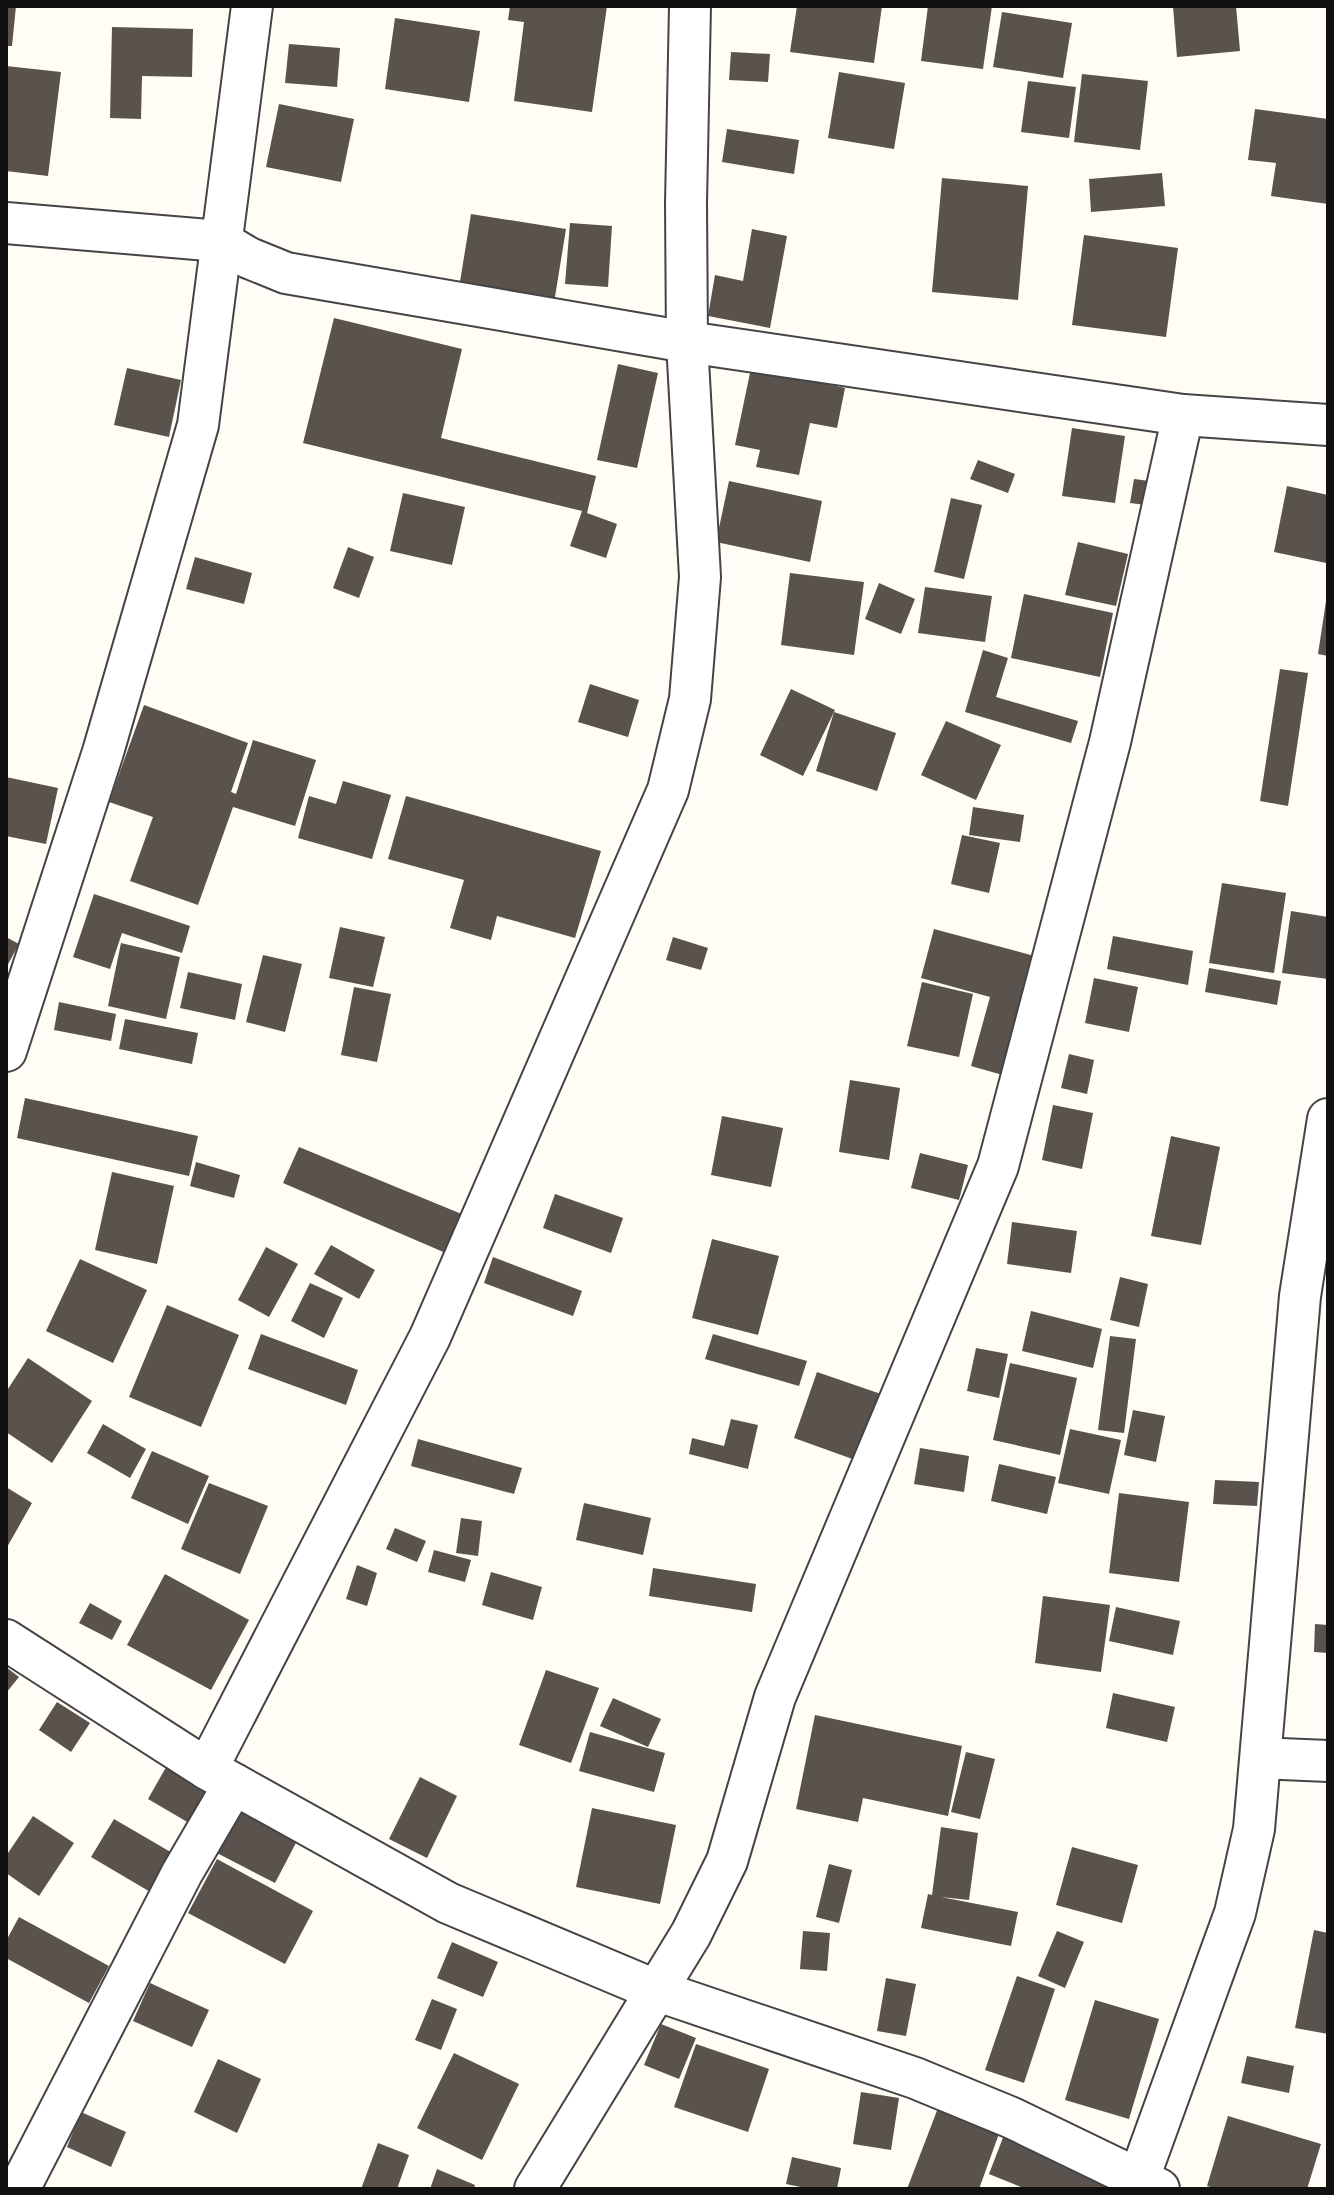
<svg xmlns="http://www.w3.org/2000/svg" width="1334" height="2195" font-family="'Crimson Pro',serif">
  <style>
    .building { fill: #5a524d }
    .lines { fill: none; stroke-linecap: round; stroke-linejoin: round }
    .street-casing { stroke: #444; stroke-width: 44 }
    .street { stroke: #fff; stroke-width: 40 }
  </style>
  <rect width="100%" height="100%" fill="#fffdf5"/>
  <g class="building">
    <polygon points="6,6 16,6 12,46 6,46"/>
    <polygon points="510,6 607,6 592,112 514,101 524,22 508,20"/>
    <polygon points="797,6 882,6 874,63 790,52"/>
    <polygon points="928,6 992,6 983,69 921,61"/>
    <polygon points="1173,6 1236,6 1240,51 1177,57"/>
    <polygon points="1002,12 1072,23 1063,78 993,67"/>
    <polygon points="395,18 480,31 469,102 385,89"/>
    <polygon points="112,27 193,29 192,77 142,76 141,119 110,118"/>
    <polygon points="289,44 340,48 337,87 285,83"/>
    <polygon points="731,52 770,54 768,82 729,80"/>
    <polygon points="6,66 61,72 48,176 6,171"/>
    <polygon points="839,72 905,83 894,149 828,138"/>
    <polygon points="1082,74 1148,81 1140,150 1074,142"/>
    <polygon points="1028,81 1076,87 1069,138 1021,132"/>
    <polygon points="279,104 354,119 341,182 266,167"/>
    <polygon points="1255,109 1328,119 1328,204 1271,196 1276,163 1248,160"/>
    <polygon points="727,129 799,140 794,174 722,162"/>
    <polygon points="1162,173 1165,206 1091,212 1089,179"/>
    <polygon points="942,178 1028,186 1018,300 932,292"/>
    <polygon points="471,214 566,229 554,303 459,288"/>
    <polygon points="570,223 612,226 608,287 565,284"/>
    <polygon points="752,229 787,236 770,328 708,316 715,275 743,281"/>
    <polygon points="1084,235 1178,248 1166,337 1072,325"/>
    <polygon points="334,318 462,349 441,438 596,476 587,513 617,524 606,558 570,546 582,511 303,443"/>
    <polygon points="618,364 658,373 637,468 597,460"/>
    <polygon points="127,368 181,380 169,437 114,425"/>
    <polygon points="751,368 845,388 837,428 810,423 799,475 756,467 760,450 735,445"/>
    <polygon points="1072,428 1125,436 1115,503 1062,496"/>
    <polygon points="978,460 1015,474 1008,493 970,479"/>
    <polygon points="1134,479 1165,483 1162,507 1130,503"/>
    <polygon points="729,481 822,501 810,562 716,542"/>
    <polygon points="1287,486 1328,495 1326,563 1274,552"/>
    <polygon points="403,493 465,507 452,565 390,551"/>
    <polygon points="951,498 982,505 964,579 934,572"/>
    <polygon points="1078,542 1128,554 1116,606 1065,595"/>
    <polygon points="348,547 374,557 359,598 333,588"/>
    <polygon points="195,557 252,573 244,604 186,589"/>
    <polygon points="790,573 864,582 854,655 781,645"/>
    <polygon points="879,583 915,599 901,634 865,619"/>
    <polygon points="925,587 992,596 985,642 918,633"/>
    <polygon points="1024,594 1113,613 1100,677 1011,658"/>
    <polygon points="1326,601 1328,601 1328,656 1318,654"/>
    <polygon points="983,650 1008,658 996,697 1078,721 1071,743 965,712"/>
    <polygon points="1280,669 1308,673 1288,806 1260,801"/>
    <polygon points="590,684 639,700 628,737 578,722"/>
    <polygon points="791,689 835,710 803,776 760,755"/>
    <polygon points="144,705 248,743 231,792 236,794 253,740 316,760 295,826 233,807 198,905 130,881 153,817 109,802"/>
    <polygon points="834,712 896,733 877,791 816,771"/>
    <polygon points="946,721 1001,745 976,800 921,775"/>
    <polygon points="6,777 58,788 46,844 6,836"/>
    <polygon points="343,781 391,795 372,859 298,838 309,796 336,804"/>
    <polygon points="406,796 601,851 575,938 497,916 491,940 450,928 464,880 388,859"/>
    <polygon points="973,807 1024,815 1020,842 969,835"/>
    <polygon points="962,835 1000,843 989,893 951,884"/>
    <polygon points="1222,883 1286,893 1274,973 1209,963"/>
    <polygon points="94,894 190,926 182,953 122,933 110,969 73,957"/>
    <polygon points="1291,911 1328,917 1328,979 1282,973"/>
    <polygon points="340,927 385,937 373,987 329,978"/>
    <polygon points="934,929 1038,957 1006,1076 971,1066 990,997 921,978"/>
    <polygon points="1113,936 1193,951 1188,985 1107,969"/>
    <polygon points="6,937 19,944 6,968"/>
    <polygon points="673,937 708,948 701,970 666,960"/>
    <polygon points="121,943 180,957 166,1019 108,1006"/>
    <polygon points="263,955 302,964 285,1032 246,1022"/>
    <polygon points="1209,968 1281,981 1277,1005 1205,992"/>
    <polygon points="188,972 242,984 235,1020 180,1008"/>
    <polygon points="1094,978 1138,987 1129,1032 1085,1023"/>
    <polygon points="922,982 973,994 959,1057 907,1046"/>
    <polygon points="354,987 391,994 377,1062 341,1055"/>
    <polygon points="59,1002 116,1014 111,1041 54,1030"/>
    <polygon points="125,1019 198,1033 192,1064 119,1049"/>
    <polygon points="1069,1054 1094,1060 1087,1094 1061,1088"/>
    <polygon points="850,1080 900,1088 889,1160 839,1152"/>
    <polygon points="25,1098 198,1136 189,1176 17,1138"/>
    <polygon points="1053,1105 1093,1113 1082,1169 1042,1160"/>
    <polygon points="722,1116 783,1128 771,1187 711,1175"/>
    <polygon points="1171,1136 1220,1147 1201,1245 1151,1236"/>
    <polygon points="299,1147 464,1215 448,1254 283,1183"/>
    <polygon points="920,1153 968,1165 959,1200 911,1188"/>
    <polygon points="196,1162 240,1175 234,1198 190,1186"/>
    <polygon points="112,1172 174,1186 157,1264 95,1250"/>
    <polygon points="555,1194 623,1218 611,1253 543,1228"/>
    <polygon points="1012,1222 1077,1231 1071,1273 1007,1264"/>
    <polygon points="712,1239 779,1256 758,1335 692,1318"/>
    <polygon points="331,1245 375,1270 359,1299 314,1274"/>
    <polygon points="266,1247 298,1264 269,1317 238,1300"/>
    <polygon points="493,1257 582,1291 573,1316 484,1283"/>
    <polygon points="80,1259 147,1290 113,1363 46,1331"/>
    <polygon points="1120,1277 1148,1284 1139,1327 1110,1320"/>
    <polygon points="310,1283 343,1298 324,1338 291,1321"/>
    <polygon points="167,1305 239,1335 201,1427 129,1397"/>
    <polygon points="1031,1311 1102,1329 1093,1368 1022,1351"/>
    <polygon points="261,1334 358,1370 346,1405 248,1369"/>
    <polygon points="713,1334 807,1361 799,1386 705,1359"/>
    <polygon points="1110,1336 1136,1339 1124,1433 1098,1430"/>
    <polygon points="976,1348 1008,1354 999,1398 967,1391"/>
    <polygon points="28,1358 92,1401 52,1463 6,1432 6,1392"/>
    <polygon points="1010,1363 1077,1378 1060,1455 993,1440"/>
    <polygon points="817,1372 881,1394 858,1461 794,1438"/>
    <polygon points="1133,1410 1165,1416 1156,1462 1124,1455"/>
    <polygon points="731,1419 758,1425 748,1469 689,1454 692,1438 724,1446"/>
    <polygon points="103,1424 146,1449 130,1478 87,1453"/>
    <polygon points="1070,1429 1121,1440 1109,1494 1058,1483"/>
    <polygon points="418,1439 522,1468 514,1494 411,1466"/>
    <polygon points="920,1448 969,1456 964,1492 914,1484"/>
    <polygon points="152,1451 209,1476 188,1524 131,1498"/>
    <polygon points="999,1464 1056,1477 1047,1514 991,1501"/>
    <polygon points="1215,1480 1259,1482 1257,1506 1213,1504"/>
    <polygon points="209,1483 268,1506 240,1574 181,1549"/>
    <polygon points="6,1487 32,1503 6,1549"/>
    <polygon points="1119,1493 1189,1502 1179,1582 1109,1573"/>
    <polygon points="584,1503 651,1518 643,1555 576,1540"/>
    <polygon points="461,1518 482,1521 478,1556 456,1553"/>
    <polygon points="395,1528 426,1541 417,1562 386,1549"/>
    <polygon points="434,1550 471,1560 465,1582 428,1572"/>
    <polygon points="357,1565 377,1573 367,1606 346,1599"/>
    <polygon points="653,1568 756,1584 752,1612 649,1596"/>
    <polygon points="491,1572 542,1587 533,1620 482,1605"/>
    <polygon points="165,1574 249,1620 211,1690 127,1645"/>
    <polygon points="1043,1596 1110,1605 1101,1672 1035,1663"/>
    <polygon points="90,1603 122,1621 112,1640 79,1623"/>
    <polygon points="1116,1607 1180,1621 1173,1655 1109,1641"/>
    <polygon points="1315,1624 1328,1625 1328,1653 1314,1652"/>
    <polygon points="6,1667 19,1677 6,1693"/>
    <polygon points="546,1670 599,1688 571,1763 519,1745"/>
    <polygon points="1113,1693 1175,1707 1167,1742 1106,1728"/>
    <polygon points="613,1698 661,1719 648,1747 600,1726"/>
    <polygon points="57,1702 90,1723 71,1752 39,1730"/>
    <polygon points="815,1715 962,1746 948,1816 863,1798 858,1822 796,1809"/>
    <polygon points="590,1732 665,1753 654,1792 579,1771"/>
    <polygon points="966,1752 995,1759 980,1819 951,1812"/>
    <polygon points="169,1762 210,1786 189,1823 148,1799"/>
    <polygon points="420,1777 457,1796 427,1858 389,1839"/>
    <polygon points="592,1808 676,1825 660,1904 576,1887"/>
    <polygon points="239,1809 298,1839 275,1883 217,1853"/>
    <polygon points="33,1816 74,1843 39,1896 6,1873 6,1856"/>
    <polygon points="114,1819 174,1854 152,1893 91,1857"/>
    <polygon points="941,1827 978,1833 969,1900 941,1897 1018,1912 1011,1946 921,1928 928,1894 932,1895"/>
    <polygon points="1072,1847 1138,1865 1122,1923 1056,1905"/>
    <polygon points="217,1859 313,1911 285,1964 188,1913"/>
    <polygon points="829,1864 852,1870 839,1923 816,1917"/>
    <polygon points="19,1917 109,1966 89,2003 6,1958 6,1941"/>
    <polygon points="1314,1930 1328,1933 1328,2034 1295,2028"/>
    <polygon points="803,1931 830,1933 827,1971 800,1969"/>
    <polygon points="1057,1931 1084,1942 1065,1988 1038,1976"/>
    <polygon points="452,1942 498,1962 483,1997 437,1978"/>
    <polygon points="1017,1976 1055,1989 1024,2083 985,2070"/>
    <polygon points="886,1978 916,1984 906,2036 877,2031"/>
    <polygon points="150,1983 209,2010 192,2047 133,2021"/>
    <polygon points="432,1999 457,2009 441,2050 415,2040"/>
    <polygon points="1095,2000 1159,2019 1129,2119 1065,2100"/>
    <polygon points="661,2024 696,2038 679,2079 644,2065"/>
    <polygon points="696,2044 769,2069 748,2132 674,2107"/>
    <polygon points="454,2053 519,2084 482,2160 417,2128"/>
    <polygon points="1247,2056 1294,2066 1289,2093 1241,2083"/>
    <polygon points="218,2059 261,2079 237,2133 194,2112"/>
    <polygon points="861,2092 899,2098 891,2150 853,2144"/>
    <polygon points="938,2108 1000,2131 979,2189 907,2189"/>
    <polygon points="81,2112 126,2132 111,2167 67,2147"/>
    <polygon points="1228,2116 1321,2144 1307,2189 1217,2189 1207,2186"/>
    <polygon points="1004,2135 1114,2179 1110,2189 1026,2189 989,2174"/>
    <polygon points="378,2143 409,2155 397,2189 361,2189"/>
    <polygon points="792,2157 841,2168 837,2189 810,2189 786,2184"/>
    <polygon points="437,2169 475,2185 474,2189 430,2189"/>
  </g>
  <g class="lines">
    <g class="street-casing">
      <g id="street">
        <polyline points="6,223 220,241 249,258 286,273 687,342 1183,415 1328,425"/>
        <polyline points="6,1051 103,752 198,425 252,6"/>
        <polyline points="6,1640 207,1769 448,1903 655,1990 915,2078 1012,2118 1159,2189"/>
        <polyline points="1261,1758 1328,1761"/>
        <polyline points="207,1769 430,1337 668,790 690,699 700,577 687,342 686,203 690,6"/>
        <polyline points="19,2189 182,1873 234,1784"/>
        <polyline points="535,2189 691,1934 727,1861 775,1697 998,1166 1110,742 1183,415"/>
        <polyline points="1135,2189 1235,1913 1254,1829 1300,1296 1328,1119"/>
      </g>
    </g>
    <use href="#street" class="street"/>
  </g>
  <rect width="1334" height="2195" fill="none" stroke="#111111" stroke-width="16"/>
</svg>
